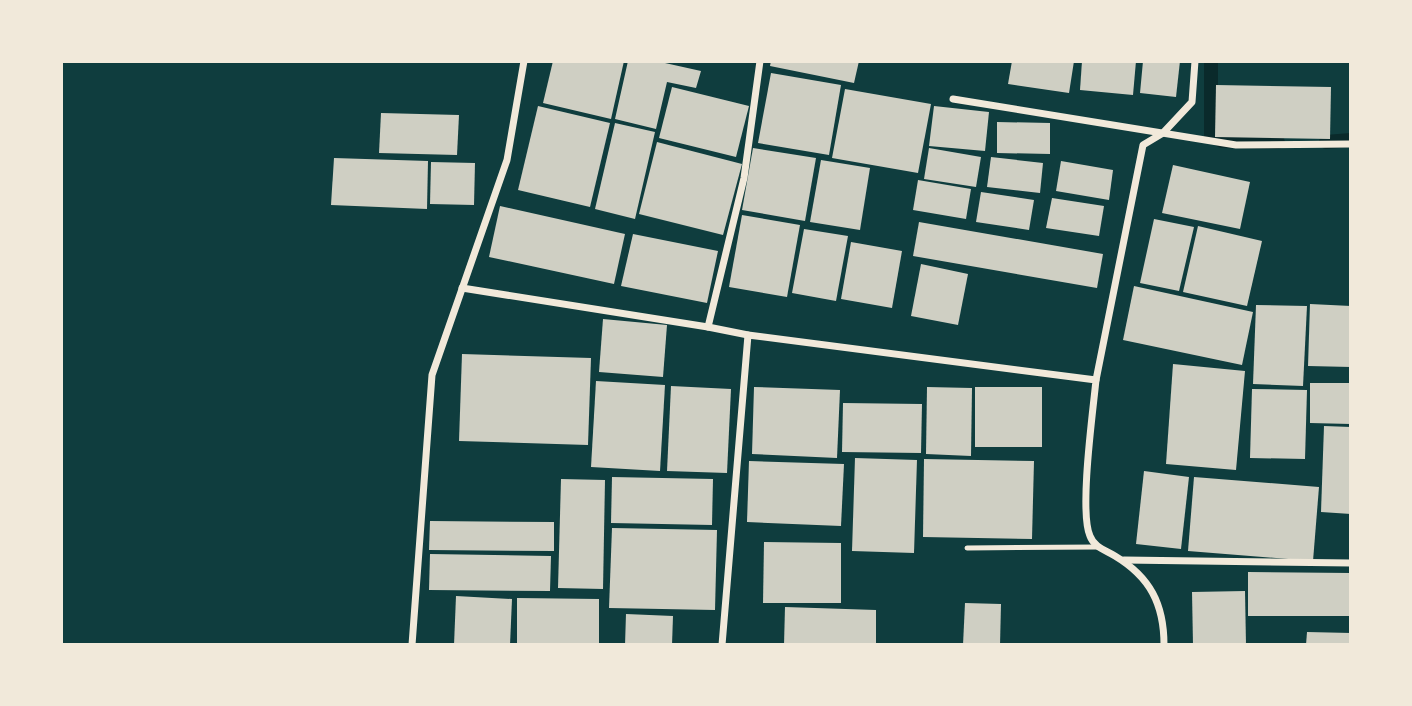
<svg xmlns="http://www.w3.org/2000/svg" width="1412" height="706" font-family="'DM Sans',sans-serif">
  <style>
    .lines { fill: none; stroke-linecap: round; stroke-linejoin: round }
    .stream { stroke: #0a2a2b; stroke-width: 14 }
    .building { fill: #cfcfc3 }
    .service { stroke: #f1e9da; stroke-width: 5 }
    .minor { stroke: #f1e9da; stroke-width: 7 }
  </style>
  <rect width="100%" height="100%" fill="#0f3d3e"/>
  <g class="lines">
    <g class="stream">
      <polyline points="1211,61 1211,135 1222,141 1278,142"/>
      <polyline points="1326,142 1351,140"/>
    </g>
  </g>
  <g class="building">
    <polygon points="553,61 624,61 611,119 543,103"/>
    <polygon points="628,61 656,61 701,71 696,88 667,82 656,129 615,119"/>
    <polygon points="771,61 859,61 854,83 770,66"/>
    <polygon points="1012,61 1074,61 1069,93 1008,84"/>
    <polygon points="1082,61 1136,61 1133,95 1080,90"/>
    <polygon points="1143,61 1180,61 1176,97 1140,93"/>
    <polygon points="771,73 841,85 829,155 758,143"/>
    <polygon points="1216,85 1331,87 1330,139 1215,137"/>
    <polygon points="672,87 749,106 736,157 659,138"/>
    <polygon points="845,89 931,104 918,173 832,158"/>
    <polygon points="538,106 610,123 590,207 518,190"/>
    <polygon points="934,106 989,112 985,151 929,146"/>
    <polygon points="381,113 459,115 457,155 379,153"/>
    <polygon points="997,122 1050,123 1050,154 997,153"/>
    <polygon points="615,123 655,132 635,219 595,209"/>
    <polygon points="657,142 742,164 723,235 639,214"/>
    <polygon points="753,148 816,158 805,221 742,210"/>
    <polygon points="929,148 981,157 976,187 924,179"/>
    <polygon points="991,157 1043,163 1040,193 987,187"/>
    <polygon points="334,158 428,161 427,209 331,205"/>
    <polygon points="821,160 870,168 860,230 810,222"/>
    <polygon points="1061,161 1113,170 1109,200 1056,191"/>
    <polygon points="431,162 475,163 474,205 430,204"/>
    <polygon points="1173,165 1250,182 1240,229 1162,213"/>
    <polygon points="918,180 971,189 966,219 913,210"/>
    <polygon points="981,192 1034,200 1029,230 976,222"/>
    <polygon points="1052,198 1104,206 1099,236 1046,228"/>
    <polygon points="500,206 625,234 614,284 489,257"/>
    <polygon points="742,215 800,225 787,297 729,287"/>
    <polygon points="1154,219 1194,227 1179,291 1140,283"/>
    <polygon points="919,222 1103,254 1097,288 913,256"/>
    <polygon points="1198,226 1262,241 1247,306 1183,292"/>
    <polygon points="804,229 848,236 836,301 792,293"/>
    <polygon points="633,234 718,251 707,303 621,286"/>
    <polygon points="851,242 902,251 892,308 841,299"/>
    <polygon points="921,264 968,274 958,325 911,316"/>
    <polygon points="1134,286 1253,312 1242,365 1123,340"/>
    <polygon points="1310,304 1351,306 1351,367 1308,366"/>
    <polygon points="1256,305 1307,306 1303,386 1253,384"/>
    <polygon points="603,319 667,325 663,377 599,372"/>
    <polygon points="462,354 591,358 588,445 459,441"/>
    <polygon points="1173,364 1245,371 1236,470 1166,464"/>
    <polygon points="596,381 665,385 660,471 591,467"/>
    <polygon points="1310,383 1351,383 1351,424 1310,423"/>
    <polygon points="671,386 731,389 727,473 667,471"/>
    <polygon points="754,387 840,390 837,458 752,454"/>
    <polygon points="927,387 972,388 971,456 926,454"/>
    <rect x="975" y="387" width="67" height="60"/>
    <polygon points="1252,389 1307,390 1305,459 1250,458"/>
    <polygon points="843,403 922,404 921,453 842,452"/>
    <polygon points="1324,426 1351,427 1351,514 1321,512"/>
    <polygon points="855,458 917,460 914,553 852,551"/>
    <polygon points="924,459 1034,461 1032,539 923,537"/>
    <polygon points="749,461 844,464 841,526 747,522"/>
    <polygon points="1144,471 1189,477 1181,549 1136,544"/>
    <polygon points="612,477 713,479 712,525 611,523"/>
    <polygon points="1194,477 1319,487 1313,561 1188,551"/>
    <polygon points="561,479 605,480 603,589 558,588"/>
    <polygon points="430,521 554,522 554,551 429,550"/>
    <polygon points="612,528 717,530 715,610 609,608"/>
    <polygon points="764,542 841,543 841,603 763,603"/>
    <polygon points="430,554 551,556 550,591 429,590"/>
    <polygon points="1248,572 1351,573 1351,616 1248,616"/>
    <polygon points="1245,591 1246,645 1193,645 1192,592"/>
    <polygon points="456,596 512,599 510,645 454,645"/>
    <polygon points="517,598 599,599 599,645 517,645"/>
    <polygon points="965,603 1001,604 1000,645 963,645"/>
    <polygon points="785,607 876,610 876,645 784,645"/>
    <polygon points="626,614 673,616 672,645 625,645"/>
    <polygon points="1307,632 1351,633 1351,645 1306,645"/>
  </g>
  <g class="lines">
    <polyline class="service" points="967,548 1097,547"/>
    <g class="minor">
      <polyline points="953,99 1236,145 1351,144"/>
      <path d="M462,288L708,327L748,335L1096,380C1093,411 1079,512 1090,536C1094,547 1105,550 1115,556C1150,577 1164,604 1164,645"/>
      <polyline points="708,327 744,178 760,61"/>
      <polyline points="1096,380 1143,145 1163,133 1192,102 1195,61"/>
      <polyline points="1124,560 1351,563"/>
      <polyline points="412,645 432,375 507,160 524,61"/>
      <polyline points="722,645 748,335"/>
    </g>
  </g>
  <rect width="1412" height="706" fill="none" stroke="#f1e9da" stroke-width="126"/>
</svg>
